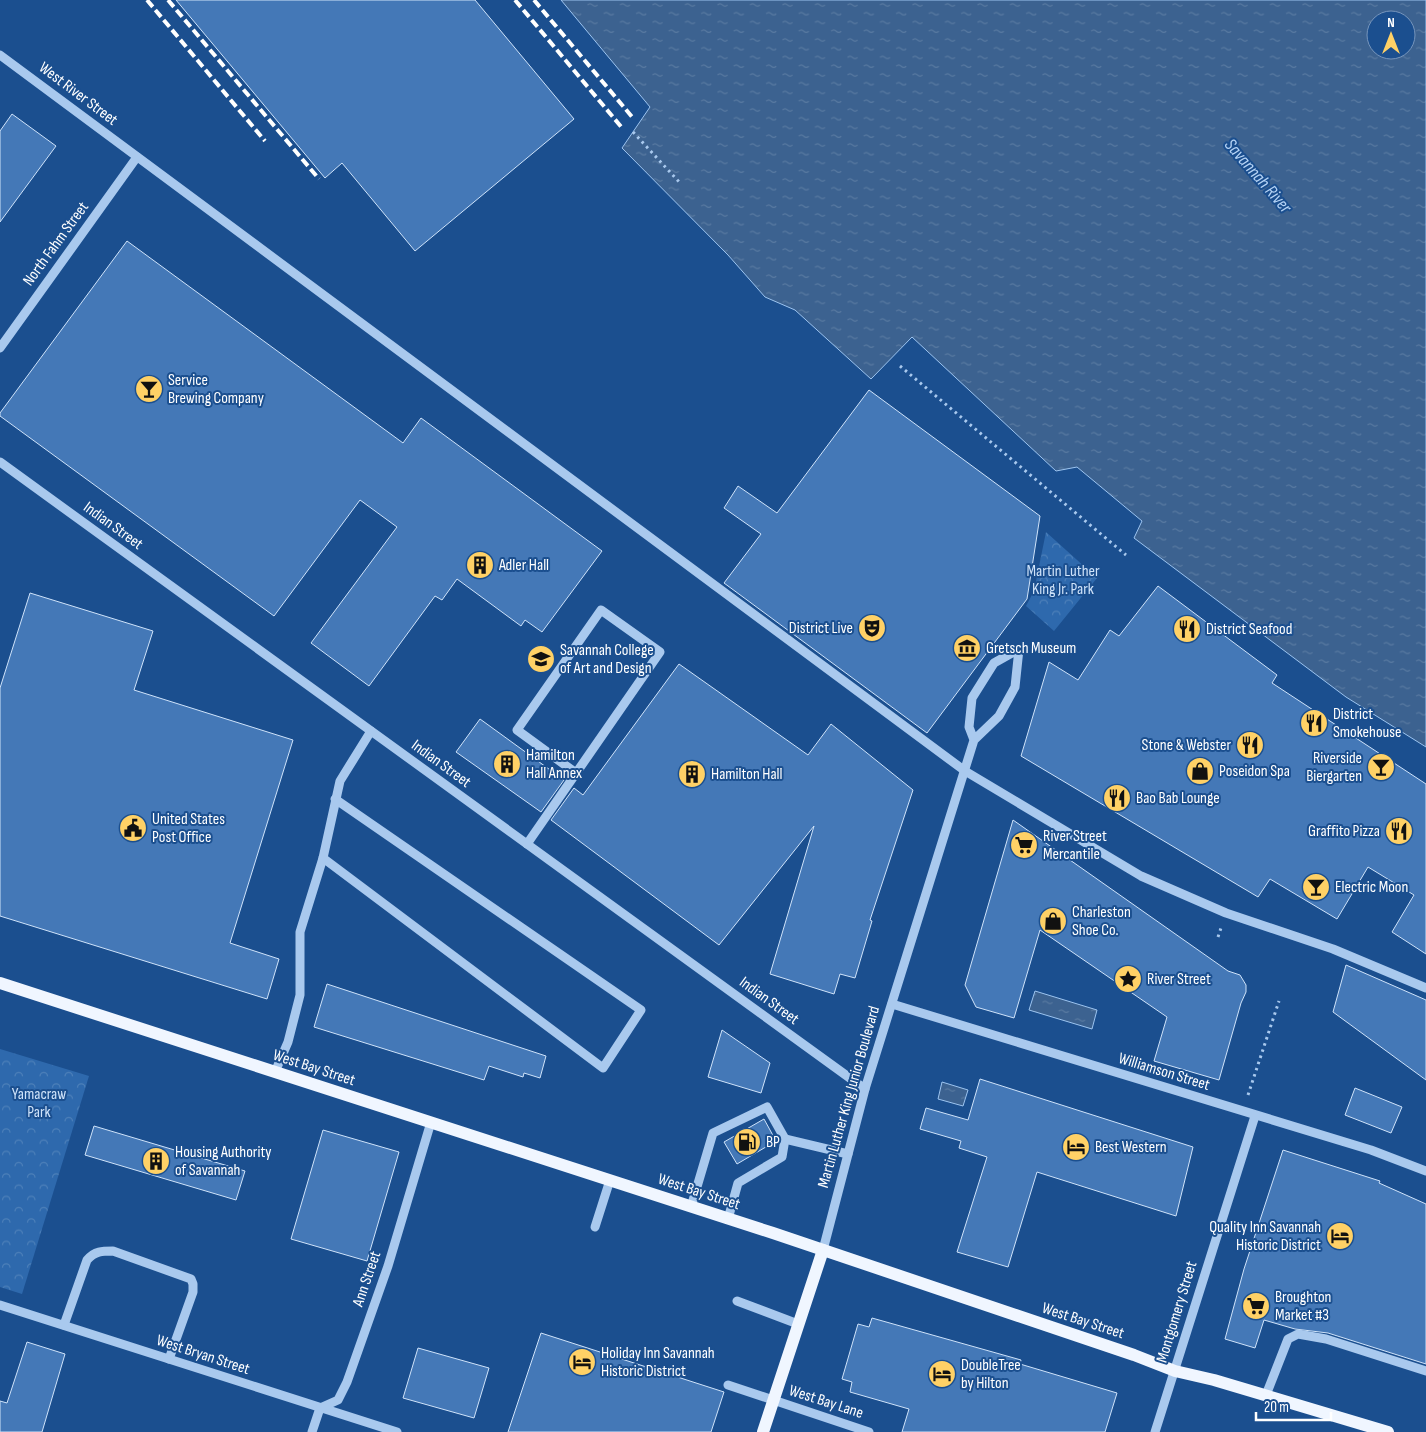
<svg xmlns="http://www.w3.org/2000/svg" width="1426" height="1432" font-family="'Sofia Sans Condensed',sans-serif">
  <style>
    .park { fill: url(#park-crowns) }
    .water { fill: url(#water-ripples); stroke: #9cc4f0; fill-rule: evenodd }
    .building { fill: #4478b7; stroke: #cfe3fa }
    .lines { fill: none; stroke-linecap: round; stroke-linejoin: round }
    .path { stroke: #a9c9ee; stroke-width: 3; stroke-dasharray: 2.5 4; stroke-linecap: butt }
    .minor { stroke: #a9c9ee; stroke-width: 9 }
    .major { stroke: #f0f6ff; stroke-width: 12 }
    .rail { stroke: #fff; stroke-width: 4; stroke-dasharray: 9 4; stroke-linecap: butt }
    .labels { text-anchor: middle; dominant-baseline: central; stroke-width: 4; stroke-linejoin: round; paint-order: stroke }
    .street-label { font-size: 16px; fill: #fff; stroke: #1b4f8f }
    .poi-label { font-size: 16px; fill: #fff; stroke: #1b4f8f; text-anchor: start }
    .park-label { font-size: 16px; fill: #cfe3fa; stroke: #1b4f8f }
    .water-label { font-size: 18px; font-style: italic; fill: #b5d3f5; stroke: #1b4f8f }
  </style>
  <defs>
    <pattern id="park-crowns" width="20" height="18" patternUnits="userSpaceOnUse" patternTransform="scale(1.25)"><rect width="20" height="18" fill="#2e69ad"/><path d="M2 6a3 3 0 1 1 6 0M12 15a3 3 0 1 1 6 0" fill="none" stroke="#4d80b9"/></pattern>
    <pattern id="water-ripples" width="26" height="14" patternUnits="userSpaceOnUse" patternTransform="scale(1.25)"><rect width="26" height="14" fill="#3c6290"/><path d="M2 4q2-2 4 0t4 0M15 11q2-2 4 0t4 0" fill="none" stroke="#597aa1"/></pattern>
  </defs>
  <rect width="100%" height="100%" fill="#1b4f8f"/>
  <g class="park">
    <polygon points="1046,532 1097,578 1054,631 1026,606 1034,591"/>
    <polygon points="0,1049 89,1076 22,1294 0,1287"/>
  </g>
  <g class="water">
    <path d="M561,0H1426V747L1346,697L1134,538L1142,521L1077,467L1056,471L912,337L871,379L795,310L765,297L728,255L622,148L650,107ZM1376,20H1406V50H1376Z"/>
    <polygon points="1035,991 1097,1010 1092,1029 1029,1010"/>
    <polygon points="942,1082 968,1090 963,1106 938,1099"/>
  </g>
  <g class="building">
    <polygon points="176,0 475,0 574,119 415,251 342,163 325,178"/>
    <polygon points="12,114 56,146 0,222 0,131"/>
    <polygon points="127,241 403,443 421,418 602,551 542,632 525,620 521,626 457,579 442,600 435,596 369,686 311,643 397,527 360,500 274,616 0,416 0,413"/>
    <polygon points="869,390 1040,516 1027,599 927,733 724,583 761,534 724,508 738,486 777,513"/>
    <polygon points="1158,586 1277,675 1272,683 1426,784 1426,954 1392,932 1414,895 1368,867 1337,919 1270,879 1258,897 1021,756 1049,662 1078,680 1110,630 1119,636"/>
    <polygon points="30,593 153,631 134,690 293,740 230,943 279,959 267,999 0,916 0,688"/>
    <polygon points="679,664 808,755 831,724 913,790 870,920 872,921 855,978 840,974 834,994 770,974 814,826 719,945 551,820 574,788 583,795"/>
    <polygon points="480,719 564,780 541,812 456,752"/>
    <polygon points="1013,820 1228,971 1240,975 1246,985 1246,992 1241,1003 1219,1080 1154,1061 1167,1017 1040,930 1014,1018 976,1007 965,985"/>
    <polygon points="1346,965 1426,1000 1426,1080 1333,1012"/>
    <polygon points="327,984 546,1056 540,1078 524,1073 523,1077 489,1066 484,1080 314,1027"/>
    <polygon points="722,1030 770,1063 761,1093 708,1077"/>
    <polygon points="980,1079 1193,1147 1176,1216 1037,1172 1008,1267 957,1252 987,1157 959,1148 961,1141 920,1129 926,1108 968,1120"/>
    <polygon points="1355,1088 1402,1107 1391,1133 1345,1115"/>
    <polygon points="764,1119 776,1141 737,1164 724,1142"/>
    <polygon points="94,1126 245,1171 236,1200 85,1155"/>
    <polygon points="323,1130 399,1152 367,1261 291,1239"/>
    <polygon points="1283,1150 1380,1181 1379,1183 1426,1204 1426,1364 1328,1333 1295,1329 1264,1320 1255,1348 1225,1339 1244,1269"/>
    <polygon points="872,1318 1021,1360 1020,1364 1117,1393 1105,1432 902,1432 909,1409 850,1392 852,1382 842,1379 858,1324 869,1327"/>
    <polygon points="541,1333 724,1392 711,1432 508,1432"/>
    <polygon points="27,1342 65,1354 42,1432 0,1432 0,1401 7,1403"/>
    <polygon points="418,1348 489,1368 474,1418 403,1398"/>
  </g>
  <g class="lines">
    <g class="path">
      <polyline points="633,132 681,184"/>
      <polyline points="900,366 1126,555"/>
      <polyline points="1218,937 1221,928"/>
      <polyline points="1248,1095 1279,1001"/>
    </g>
    <g class="minor">
      <polyline points="0,55 965,771 1141,876 1226,913 1333,949 1426,988"/>
      <polyline points="0,348 137,157"/>
      <polyline points="0,462 865,1089"/>
      <polyline points="527,844 660,652 601,610 517,730 576,773"/>
      <polyline points="323,858 603,1068 641,1010 335,799"/>
      <polyline points="892,1004 1371,1150 1426,1171"/>
      <polyline points="275,1072 288,1042 300,995 300,932 323,858 340,781 371,731"/>
      <polyline points="785,1139 848,1154"/>
      <polyline points="691,1207 713,1133 767,1107 785,1139 782,1157 738,1183 728,1219"/>
      <polyline points="595,1227 610,1180"/>
      <polyline points="823,1250 865,1089 974,740 999,716 1015,687 1019,649 994,663 972,698 969,727 974,740"/>
      <polyline points="737,1301 798,1324"/>
      <polyline points="0,1305 397,1432"/>
      <path d="M64,1325L87,1260C95,1251 102,1251 113,1251L191,1279L193,1284V1292L169,1359"/>
      <polyline points="728,1385 869,1432"/>
      <polyline points="1266,1395 1288,1339 1298,1334 1326,1339 1426,1371"/>
      <polyline points="312,1432 320,1408 338,1400 347,1382 388,1266 431,1122"/>
      <polyline points="1155,1432 1255,1116"/>
    </g>
    <g class="major">
      <polyline points="0,983 773,1233 1134,1355 1175,1371 1214,1380 1388,1432"/>
      <polyline points="763,1432 823,1250"/>
    </g>
    <g class="rail">
      <polyline points="147,0 265,141"/>
      <polyline points="168,0 319,179"/>
      <polyline points="515,0 623,129"/>
      <polyline points="534,0 633,118"/>
    </g>
  </g>
  <defs>
    <g id="bar-disc" transform="scale(1.4375)"><circle r="9.5" fill="#ffd166" stroke="#1b4f8f"/><path d="M-6-5H6L.8 .8V4.5H3.5V6h-7V4.5H-.8V.8Z" fill="#111"/></g>
    <g id="building-disc" transform="scale(1.4375)"><circle r="9.5" fill="#ffd166" stroke="#1b4f8f"/><path d="M-4-6H4V6H1V3H-1V6H-4ZM-2.5-4.3h1.7v1.8h-1.7ZM.8-4.3h1.7v1.8H.8ZM-2.5-1h1.7V.8h-1.7ZM.8-1h1.7V.8H.8Z" fill="#111"/></g>
    <g id="theatre-disc" transform="scale(1.4375)"><circle r="9.5" fill="#ffd166" stroke="#1b4f8f"/><path d="M-5-5.5Q0-4 5-5.5V0Q5 5 0 6Q-5 5-5 0ZM-3.3-2.5H-1v1.5H-3.3ZM1-2.5H3.3v1.5H1ZM-2.8 1Q0 5.5 2.8 1Z" fill="#111"/></g>
    <g id="restaurant-disc" transform="scale(1.4375)"><circle r="9.5" fill="#ffd166" stroke="#1b4f8f"/><path d="M-5-6h1v4h1v-4h1v4h1v-4h1v5L-1.5 .5V6h-2V.5L-5-1ZM5-6V6H3V1.5H1.5Q1.5-4 5-6Z" fill="#111"/></g>
    <g id="museum-disc" transform="scale(1.4375)"><circle r="9.5" fill="#ffd166" stroke="#1b4f8f"/><path d="M0-6L6-3V-2H-6V-3ZM-5-1h2V3h-2ZM-1-1h2V3h-2ZM3-1h2V3H3ZM-6 4H6V6H-6Z" fill="#111"/></g>
    <g id="university-disc" transform="scale(1.4375)"><circle r="9.5" fill="#ffd166" stroke="#1b4f8f"/><path d="M0-5L7-2L0 1L-7-2ZM-4 1L0 2.5L4 1V4Q0 6-4 4Z" fill="#111"/></g>
    <g id="shop-disc" transform="scale(1.4375)"><circle r="9.5" fill="#ffd166" stroke="#1b4f8f"/><path d="M-5-2.5h2.3a2.7 3.5 0 0 1 5.4 0H5L5.5 6h-11ZM-1.5-2.5h3a1.5 2.3 0 0 0-3 0Z" fill="#111"/></g>
    <g id="civic-disc" transform="scale(1.4375)"><circle r="9.5" fill="#ffd166" stroke="#1b4f8f"/><path d="M-.6-6.5H3V-4.5H.6V-3L4-1V1h2V6H-6V1h2V-1L-.6-3ZM-1.2 2.5V6h2.4V2.5Z" fill="#111"/></g>
    <g id="supermarket-disc" transform="scale(1.4375)"><circle r="9.5" fill="#ffd166" stroke="#1b4f8f"/><path d="M-6-5.5h2.5l.6 2H6L4.5 2H-2.5L-4.4-4H-6ZM-1.5 3.2a1.3 1.3 0 1 0 .1 0ZM3 3.2a1.3 1.3 0 1 0 .1 0Z" fill="#111"/></g>
    <g id="sight-disc" transform="scale(1.4375)"><circle r="9.5" fill="#ffd166" stroke="#1b4f8f"/><path d="M0-6L1.8-2.2L6-1.7L2.9 1.2L3.7 5.4L0 3.3L-3.7 5.4L-2.9 1.2L-6-1.7L-1.8-2.2Z" fill="#111"/></g>
    <g id="fuel-disc" transform="scale(1.4375)"><circle r="9.5" fill="#ffd166" stroke="#1b4f8f"/><path d="M-5.5-6h7V0h2V4h1.3V-2.5L3-4.5l.8-.8L6-3V5H2.5V1h-1V6h-7ZM-4.2-4.7v3.2H.2V-4.7Z" fill="#111"/></g>
    <g id="hotel-disc" transform="scale(1.4375)"><circle r="9.5" fill="#ffd166" stroke="#1b4f8f"/><path d="M-6-4.5h1.5V1H6V5H4.5V3h-9V5H-6ZM-4 0a1.8 1.8 0 1 1 3.6 0ZM.5 0V-2.5h3Q6-2.5 6 0Z" fill="#111"/></g>
  </defs>
  <g fill-rule="evenodd">
    <use href="#bar-disc" x="149" y="389"/>
    <use href="#building-disc" x="480" y="565"/>
    <use href="#theatre-disc" x="872" y="628"/>
    <use href="#restaurant-disc" x="1187" y="629"/>
    <use href="#museum-disc" x="967" y="648"/>
    <use href="#university-disc" x="541" y="659"/>
    <use href="#restaurant-disc" x="1314" y="723"/>
    <use href="#restaurant-disc" x="1250" y="745"/>
    <use href="#building-disc" x="507" y="764"/>
    <use href="#bar-disc" x="1381" y="767"/>
    <use href="#shop-disc" x="1200" y="771"/>
    <use href="#building-disc" x="692" y="774"/>
    <use href="#restaurant-disc" x="1117" y="798"/>
    <use href="#civic-disc" x="133" y="828"/>
    <use href="#restaurant-disc" x="1399" y="831"/>
    <use href="#supermarket-disc" x="1024" y="845"/>
    <use href="#bar-disc" x="1316" y="887"/>
    <use href="#shop-disc" x="1053" y="921"/>
    <use href="#sight-disc" x="1128" y="979"/>
    <use href="#fuel-disc" x="747" y="1142"/>
    <use href="#hotel-disc" x="1076" y="1147"/>
    <use href="#building-disc" x="156" y="1161"/>
    <use href="#hotel-disc" x="1340" y="1236"/>
    <use href="#supermarket-disc" x="1256" y="1306"/>
    <use href="#hotel-disc" x="582" y="1362"/>
    <use href="#hotel-disc" x="942" y="1374"/>
  </g>
  <g class="labels">
    <g class="street-label">
      <text transform="translate(78 94) rotate(37)">West River Street</text>
      <text transform="translate(56 244) rotate(-54)">North Fahm Street</text>
      <text transform="translate(113 526) rotate(36)">Indian Street</text>
      <text transform="translate(441 764) rotate(36)">Indian Street</text>
      <text transform="translate(769 1001) rotate(36)">Indian Street</text>
      <text transform="translate(314 1068) rotate(18)">West Bay Street</text>
      <text transform="translate(1164 1072) rotate(17)">Williamson Street</text>
      <text transform="translate(849 1097) rotate(-74)">Martin Luther King Junior Boulevard</text>
      <text transform="translate(699 1192) rotate(18)">West Bay Street</text>
      <text transform="translate(367 1279) rotate(-71)">Ann Street</text>
      <text transform="translate(1177 1312) rotate(-73)">Montgomery Street</text>
      <text transform="translate(1083 1321) rotate(18)">West Bay Street</text>
      <text transform="translate(203 1355) rotate(18)">West Bryan Street</text>
      <text transform="translate(826 1402) rotate(18)">West Bay Lane</text>
    </g>
    <g class="poi-label">
      <text x="168" y="380">Service<tspan x="168" dy="18">Brewing Company</tspan></text>
      <text x="499" y="565">Adler Hall</text>
      <text x="853" y="628" text-anchor="end">District Live</text>
      <text x="1206" y="629">District Seafood</text>
      <text x="986" y="648">Gretsch Museum</text>
      <text x="560" y="650">Savannah College<tspan x="560" dy="18">of Art and Design</tspan></text>
      <text x="1333" y="714">District<tspan x="1333" dy="18">Smokehouse</tspan></text>
      <text x="1231" y="745" text-anchor="end">Stone &amp; Webster</text>
      <text x="526" y="755">Hamilton<tspan x="526" dy="18">Hall Annex</tspan></text>
      <text x="1362" y="758" text-anchor="end">Riverside<tspan x="1362" dy="18">Biergarten</tspan></text>
      <text x="1219" y="771">Poseidon Spa</text>
      <text x="711" y="774">Hamilton Hall</text>
      <text x="1136" y="798">Bao Bab Lounge</text>
      <text x="152" y="819">United States<tspan x="152" dy="18">Post Office</tspan></text>
      <text x="1380" y="831" text-anchor="end">Graffito Pizza</text>
      <text x="1043" y="836">River Street<tspan x="1043" dy="18">Mercantile</tspan></text>
      <text x="1335" y="887">Electric Moon</text>
      <text x="1072" y="912">Charleston<tspan x="1072" dy="18">Shoe Co.</tspan></text>
      <text x="1147" y="979">River Street</text>
      <text x="766" y="1142">BP</text>
      <text x="1095" y="1147">Best Western</text>
      <text x="175" y="1152">Housing Authority<tspan x="175" dy="18">of Savannah</tspan></text>
      <text x="1321" y="1227" text-anchor="end">Quality Inn Savannah<tspan x="1321" dy="18">Historic District</tspan></text>
      <text x="1275" y="1297">Broughton<tspan x="1275" dy="18">Market #3</tspan></text>
      <text x="601" y="1353">Holiday Inn Savannah<tspan x="601" dy="18">Historic District</tspan></text>
      <text x="961" y="1365">DoubleTree<tspan x="961" dy="18">by Hilton</tspan></text>
    </g>
    <g class="park-label">
      <text x="1063" y="571">Martin Luther<tspan x="1063" dy="18">King Jr. Park</tspan></text>
      <text x="39" y="1094">Yamacraw<tspan x="39" dy="18">Park</tspan></text>
    </g>
    <g class="water-label">
      <text transform="translate(1258 176) rotate(49)">Savannah River</text>
    </g>
  </g>
  <g transform="translate(1391 35)"><circle r="24" fill="#1b4f8f" stroke="#7695bc"/>
  <path d="M0-4L9 19L0 12L-9 19Z" fill="#ffd166"/>
  <text y="-8" font-size="14" font-weight="bold" text-anchor="middle" fill="#ffffff">N</text>
  </g>
  <path d="M1256 1412v8h75v-8" fill="none" stroke="#ffffff" stroke-width="2.5"/>
  <text x="1264" y="1412" font-size="15" fill="#ffffff" stroke="#1b4f8f" stroke-width="4" paint-order="stroke">20 m</text>
</svg>
